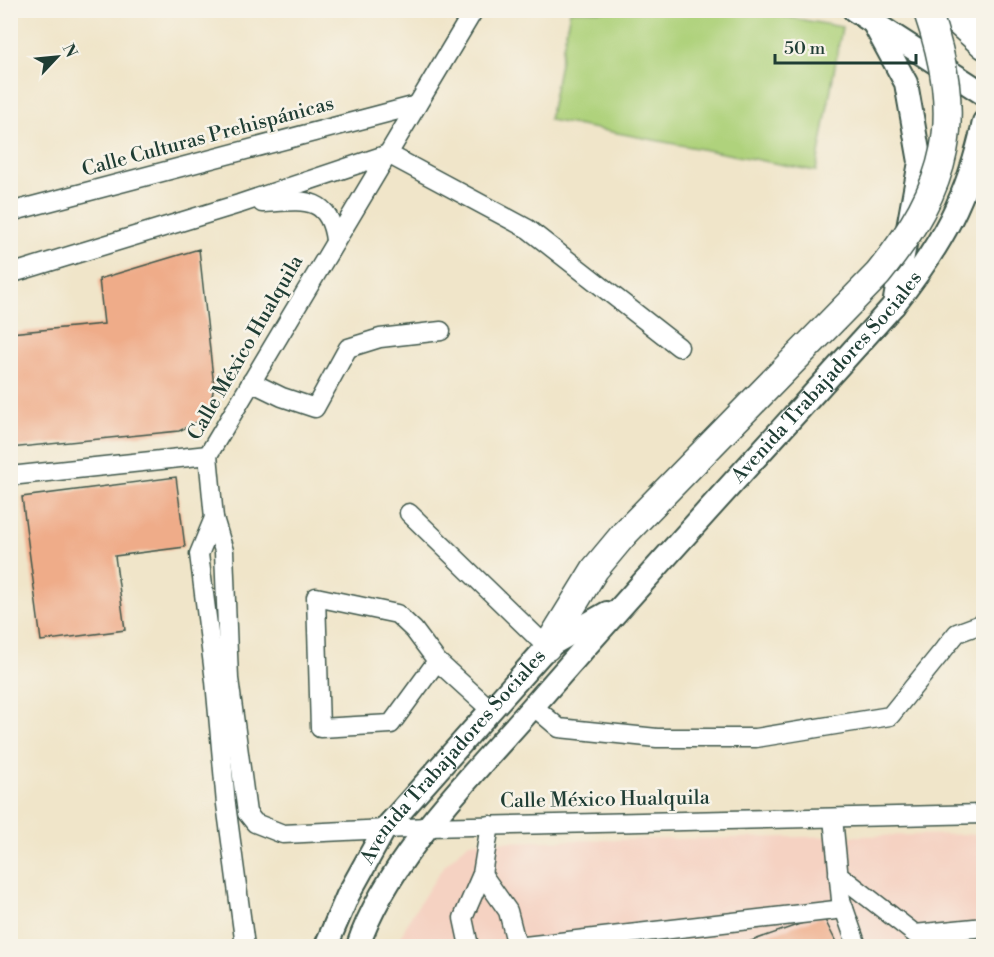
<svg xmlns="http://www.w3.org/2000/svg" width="994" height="957" font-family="'Libre Bodoni',serif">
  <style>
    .built { fill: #f5d2c2 }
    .green { fill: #afd27b; stroke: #678858; stroke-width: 1.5 }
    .building { fill: #efac89 }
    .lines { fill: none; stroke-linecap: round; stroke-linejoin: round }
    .minor-casing { stroke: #3e564a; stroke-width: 21 }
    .major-casing { stroke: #3e564a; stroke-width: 26 }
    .highway-casing { stroke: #3e564a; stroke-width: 30 }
    .minor { stroke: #fff; stroke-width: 18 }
    .major { stroke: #fff; stroke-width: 22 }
    .highway { stroke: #fff; stroke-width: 27 }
    .highway-bridge-casing { stroke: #3e564a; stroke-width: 30; stroke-linecap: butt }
    .highway-bridge { stroke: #fff; stroke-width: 27 }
    .labels { text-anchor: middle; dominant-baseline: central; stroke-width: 5; stroke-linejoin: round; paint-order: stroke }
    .street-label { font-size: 20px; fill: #1f3d34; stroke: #f7f3e8 }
  </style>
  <rect width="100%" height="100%" fill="#f7f3e8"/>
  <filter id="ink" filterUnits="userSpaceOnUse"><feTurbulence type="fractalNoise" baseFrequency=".0167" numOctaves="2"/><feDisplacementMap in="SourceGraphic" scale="12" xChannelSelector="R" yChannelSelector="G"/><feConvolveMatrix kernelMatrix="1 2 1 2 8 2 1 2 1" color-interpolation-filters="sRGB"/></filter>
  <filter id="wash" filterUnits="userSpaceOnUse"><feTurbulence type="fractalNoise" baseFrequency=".008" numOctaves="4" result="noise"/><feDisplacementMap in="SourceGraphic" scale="24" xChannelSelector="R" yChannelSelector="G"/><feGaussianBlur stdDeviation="1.35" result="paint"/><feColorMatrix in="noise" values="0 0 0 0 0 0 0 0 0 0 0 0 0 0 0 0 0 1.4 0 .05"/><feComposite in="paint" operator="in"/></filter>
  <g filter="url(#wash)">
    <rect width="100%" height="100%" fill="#f0e5c9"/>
    <polygon class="built" points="983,834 983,946 397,946 408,921 443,867 469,842"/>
    <polygon class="green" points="570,11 754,11 842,27 816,171 549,120"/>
    <g id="blocks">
      <g class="building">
        <polygon points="199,249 214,387 210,405 199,421 179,431 10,448 10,333 104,324 99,279"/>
        <polygon points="176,477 185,547 115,556 125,630 41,641 22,497"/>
        <polygon points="823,916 838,946 737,946"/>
      </g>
    </g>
  </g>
  <g filter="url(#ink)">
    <use href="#blocks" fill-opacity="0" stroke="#3e564a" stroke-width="1.5"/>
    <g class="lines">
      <g class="minor-casing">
        <g id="minor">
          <polyline points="474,10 208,455 214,518 224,551 229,679 247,813 255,823 283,834 428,827 984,814"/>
          <path d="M262,203C300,201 329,193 335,240"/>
          <polyline points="10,212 417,105"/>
          <polyline points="10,274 239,204 388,154 528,229 679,347"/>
          <polyline points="251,382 282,397 315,408 348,348 380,338 441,331"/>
          <polyline points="10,476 208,455"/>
          <polyline points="409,513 547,647"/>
          <polyline points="214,518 199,554 215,681 226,804 245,946"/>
          <polyline points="437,661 414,630 397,614 316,597 320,728 391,724 437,661 491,710"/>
          <polyline points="533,706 559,728 657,738 756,738 890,716 957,633 984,623"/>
          <polyline points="833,818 841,900 857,946"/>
          <polyline points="482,874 508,911 517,946"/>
          <polyline points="838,874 915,934 984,927"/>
          <polyline points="469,946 463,918 482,874 490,825"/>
          <polyline points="525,946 844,909"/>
        </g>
      </g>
      <g class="major-casing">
        <g id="major">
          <polyline points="854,10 984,94"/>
          <polyline points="964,10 984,16"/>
          <polyline points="874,24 906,83 920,162 894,305"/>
          <path id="s1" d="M326,946L348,895L384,830L547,647L607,613"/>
          <path id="s2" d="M358,946C388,857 475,773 536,703C653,569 774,438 893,306C941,246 968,198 984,122"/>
        </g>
      </g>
      <g class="highway-casing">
        <g id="highway">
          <polyline points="945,10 984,45"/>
          <polyline points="547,647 595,569 625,533"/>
        </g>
      </g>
      <use href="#minor" class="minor"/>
      <use href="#major" class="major"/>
      <use href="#highway" class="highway"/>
      <g class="highway-bridge-casing">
        <path id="highway-bridge" d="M625,533L878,274C950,185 965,120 927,10"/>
      </g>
      <use href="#highway-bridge" class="highway-bridge"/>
    </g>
  </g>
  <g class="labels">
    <g class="street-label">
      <text transform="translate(208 137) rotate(-15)">Calle Culturas Prehispánicas</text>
      <text transform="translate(246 348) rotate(-60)">Calle México Hualquila</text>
      <text stroke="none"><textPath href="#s2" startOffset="740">Avenida Trabajadores Sociales</textPath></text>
      <text stroke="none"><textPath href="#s1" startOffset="230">Avenida Trabajadores Sociales</textPath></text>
      <text transform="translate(605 800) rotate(-1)">Calle México Hualquila</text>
    </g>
  </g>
  <rect width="994" height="957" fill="none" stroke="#f7f3e8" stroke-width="36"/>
  <g transform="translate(57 57) rotate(64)" stroke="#f7f3e8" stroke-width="4.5" paint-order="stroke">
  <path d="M0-4.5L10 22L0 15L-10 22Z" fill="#1f3d34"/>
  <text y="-9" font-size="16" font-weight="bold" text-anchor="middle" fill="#1f3d34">N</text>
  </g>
  <path d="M775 54v9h141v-9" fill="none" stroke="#1f3d34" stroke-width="3"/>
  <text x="784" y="54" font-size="18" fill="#1f3d34" stroke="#f7f3e8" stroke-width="4.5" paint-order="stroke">50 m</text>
</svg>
